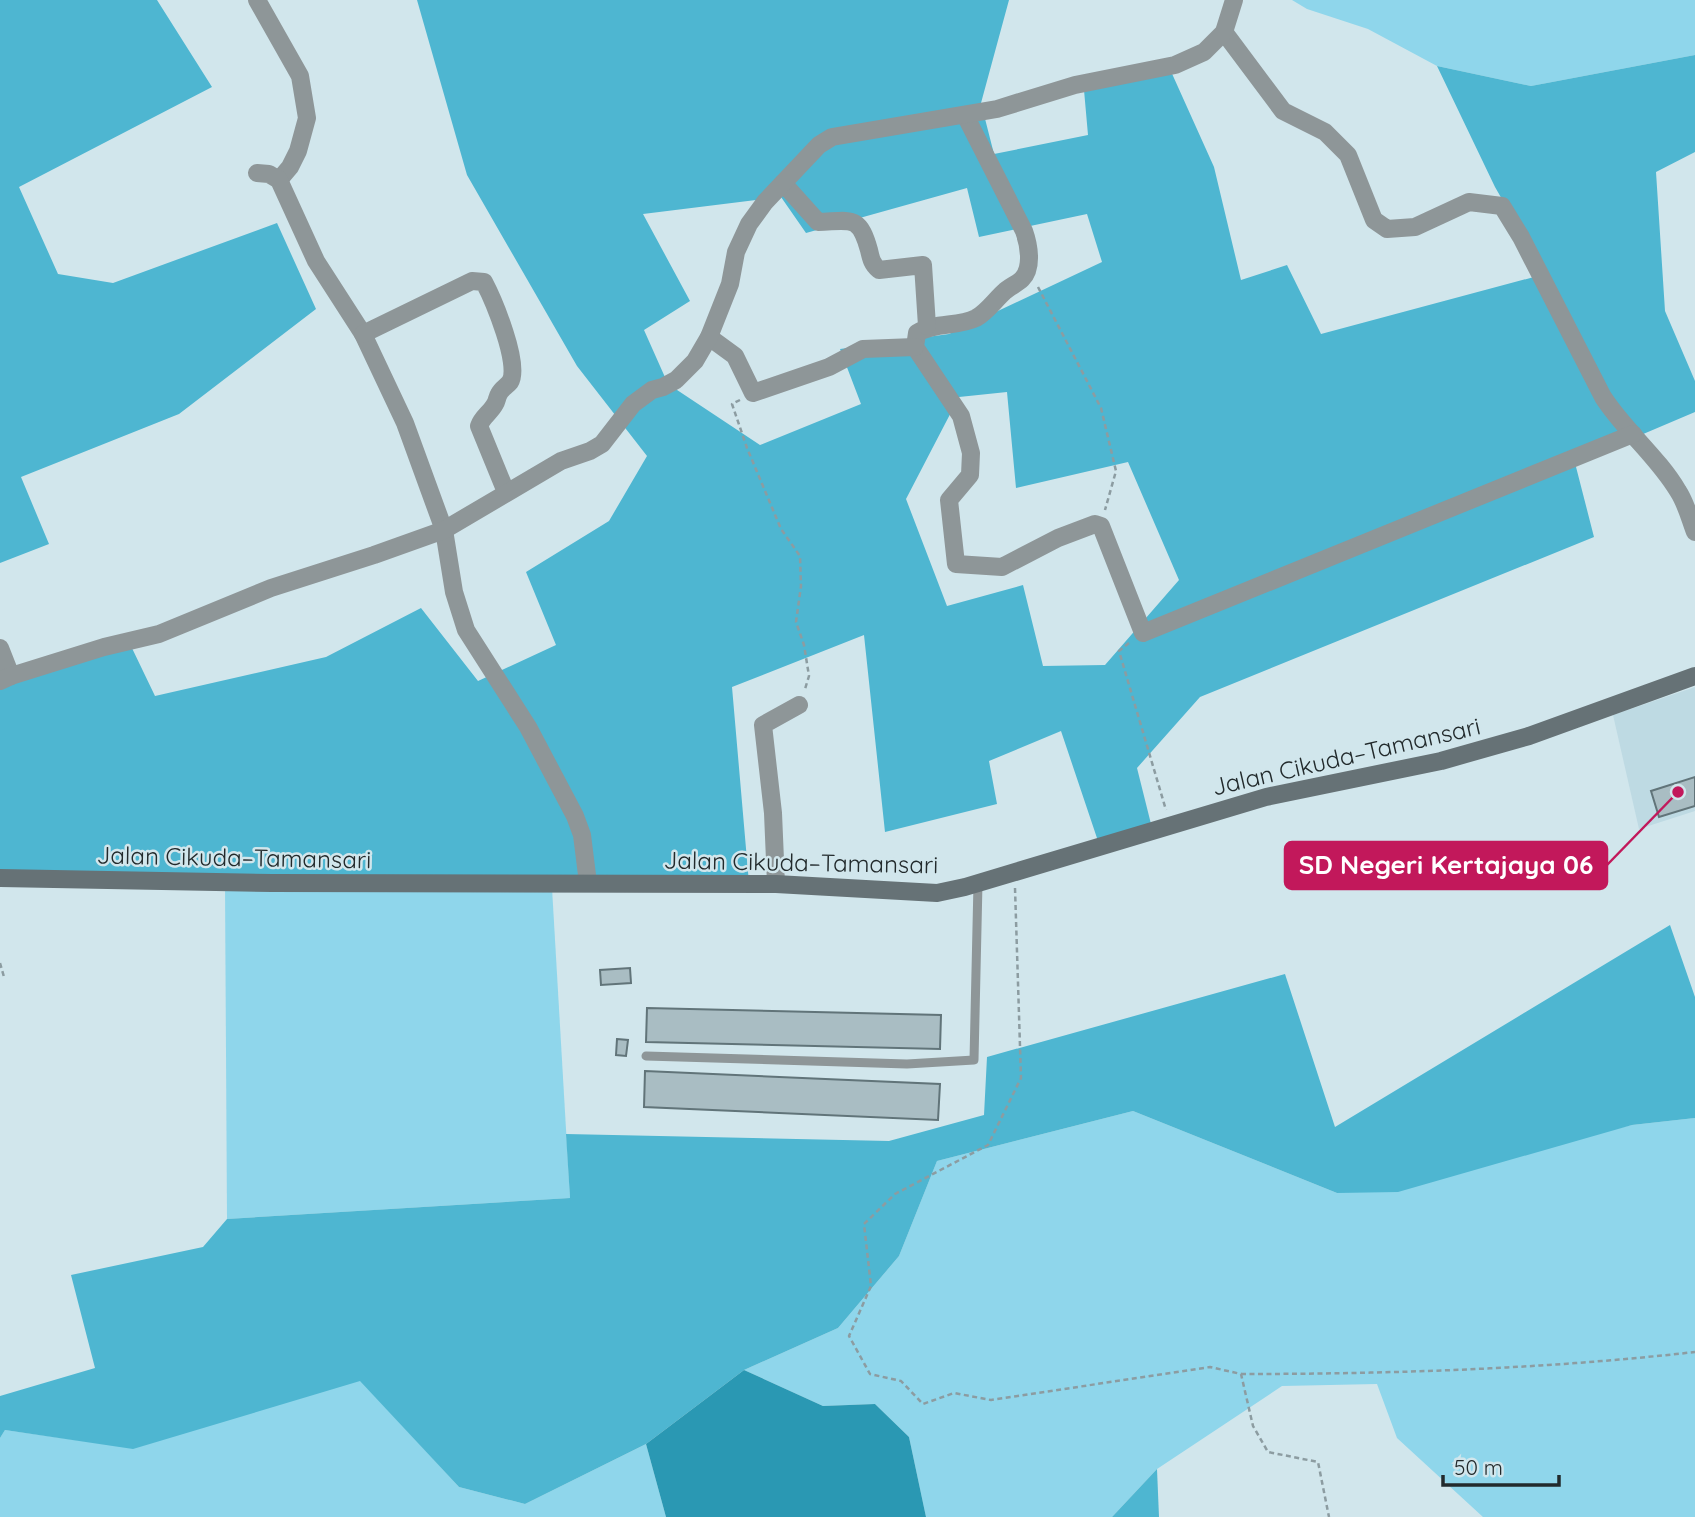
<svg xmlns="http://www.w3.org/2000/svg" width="1695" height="1517" font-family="Quicksand,sans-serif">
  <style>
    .built { fill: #bedae3 }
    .green { fill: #8fd6eb }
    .forest { fill: #4eb6d1; fill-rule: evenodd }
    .water { fill: #2a98b3 }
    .building { fill: #a9bdc3; stroke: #617479; stroke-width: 2 }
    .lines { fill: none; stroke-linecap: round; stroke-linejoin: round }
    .path { stroke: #8c9ca1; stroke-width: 2.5; stroke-dasharray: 5 3.5; stroke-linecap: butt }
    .lane { stroke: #8e9698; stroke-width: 9 }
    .street { stroke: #8e9698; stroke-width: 18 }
    .secondary { stroke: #667276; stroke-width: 18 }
    .labels { text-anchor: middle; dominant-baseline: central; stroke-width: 5; stroke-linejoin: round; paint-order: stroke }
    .street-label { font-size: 24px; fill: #222a2c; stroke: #d1e6ec }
    .leader { fill: none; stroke: #c2185b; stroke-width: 2.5 }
    .callout-dot { fill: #c2185b; stroke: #d1e6ec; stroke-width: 2.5 }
    .callout { fill: #c2185b; stroke: #c2185b; stroke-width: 2.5 }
    .callout-label { font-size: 26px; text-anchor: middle; font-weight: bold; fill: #fff }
  </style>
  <rect width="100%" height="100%" fill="#d1e6ec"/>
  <polygon class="built" points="1695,687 1695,811 1639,829 1613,715"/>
  <g class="green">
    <polygon points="1292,0 1695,0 1695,55 1531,86 1437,66 1368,29 1307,9"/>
    <polygon points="225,885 552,888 570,1198 227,1219"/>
    <polygon points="1133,1111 1337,1193 1632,1125 1695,1118 1695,1517 1483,1517 1397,1438 1377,1384 1282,1386 1157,1469 1112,1517 926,1517 909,1437 875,1404 823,1406 744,1370 838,1328 899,1256 937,1161"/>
    <polygon points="360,1380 459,1487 525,1504 646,1444 666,1517 0,1517 0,1438 5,1430 133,1448"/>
  </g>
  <g class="forest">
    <polygon points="0,0 157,0 212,87 19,187 58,274 113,283 277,223 316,309 179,414 21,477 49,544 0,563"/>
    <path d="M417,0H1009L981,103L994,154L1088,135L1084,90L1169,67L1214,167L1241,280L1287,265L1321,334L1545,274L1495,187L1437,66L1531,86L1695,55V152L1656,172L1665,311L1695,381V412L1575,463L1594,537L1200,697L1137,768L1152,828L1099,844L1061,731L989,761L997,804L885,832L864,635L732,687L749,883L0,880V687L130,644L155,696L326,657L421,608L478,681L556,645L526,572L609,521L647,456L577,366L467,175ZM967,188L979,237L1087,214L1102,262L949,334L840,349L861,404L760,445L668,384L644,330L690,301L643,214L781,197L806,233ZM1007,392L1016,488L1128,462L1179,580L1105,665L1043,666L1023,585L947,606L906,499L959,397Z"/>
    <polygon points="1670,925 1695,997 1695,1118 1632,1125 1398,1192 1337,1193 1133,1111 937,1161 899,1256 838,1328 744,1370 646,1444 525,1504 459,1487 360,1381 133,1449 5,1430 0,1438 0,1396 95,1368 71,1275 203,1247 227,1219 570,1198 566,1134 889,1141 984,1115 987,1057 1285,974 1335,1127"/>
    <polygon points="1157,1469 1159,1517 1112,1517"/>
  </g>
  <polygon class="water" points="744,1370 823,1406 875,1404 909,1437 926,1517 666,1517 646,1444"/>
  <g class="building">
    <polygon points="1695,777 1695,806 1659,817 1651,791"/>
    <polygon points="630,968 631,983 601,985 600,970"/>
    <polygon points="647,1008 941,1015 940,1049 646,1042"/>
    <polygon points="617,1039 628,1040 626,1056 616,1055"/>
    <polygon points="645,1071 940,1084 938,1120 644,1107"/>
  </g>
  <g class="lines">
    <g class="path">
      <polyline points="1038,287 1101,408 1116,471 1105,510"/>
      <polyline points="740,400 732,404 747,448 781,529 800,556 801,586 796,622 804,645 809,676 805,689"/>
      <polyline points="1129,643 1119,651 1166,810"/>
      <polyline points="1015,888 1021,1078 988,1145 895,1194 864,1224 871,1286 849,1336 870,1374 901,1381 923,1404 954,1393 991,1400 1210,1367 1241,1374 1253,1426 1268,1452 1318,1462 1329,1517"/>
      <polyline points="0,963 4,977"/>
      <path d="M1241,1374C1392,1374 1544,1369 1695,1352"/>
    </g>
    <polyline class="lane" points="646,1056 907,1064 974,1060 978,883"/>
    <g class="street">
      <polyline points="257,0 300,76 307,118 298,151 290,167 279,180"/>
      <path d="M1224,32L1283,111L1325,132L1348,155L1374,220L1387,229L1415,227L1469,202L1502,206L1521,237L1603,397C1625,431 1658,457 1678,491C1686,503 1690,519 1695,532"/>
      <path d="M965,115L1024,231C1029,245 1033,268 1022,279C1017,284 1009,287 1004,292C995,300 987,312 976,318C958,327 935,322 917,333L915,347L961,416L971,453L970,475L949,500L956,564L1002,567L1058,538L1095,524L1101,526L1143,633L1633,434"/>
      <polyline points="257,173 269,174 279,180 316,261 363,334 405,423 444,530 454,592 466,630 528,727 575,816 582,835 588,883"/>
      <path d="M783,183L818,222C851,221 859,214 869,250C871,259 872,264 879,270L923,265L927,326"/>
      <path d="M363,334L472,281L484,282C493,299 521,365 510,382C507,386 501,389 499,394C497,397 497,401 495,404C491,412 482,417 479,426L506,492"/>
      <polyline points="709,337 735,356 753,393 829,367 863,349 915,347"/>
      <polyline points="0,648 11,676"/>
      <polyline points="0,681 11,676 104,647 159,634 271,588 374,555 444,530 561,461 590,451 602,444 633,404 652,390 663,387 676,380 695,361 709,337 730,284 736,252 749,224 765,202 819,145 832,137 997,109 1075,85 1175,65 1204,52 1224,32 1234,0"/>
      <polyline points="776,884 773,813 763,725 799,705"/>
    </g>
    <polyline class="secondary" points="0,878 272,883 776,884 937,893 965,887 1266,797 1441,761 1529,736 1695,676"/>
  </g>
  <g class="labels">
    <g class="street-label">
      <text transform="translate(1346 756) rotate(-13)">Jalan Cikuda–Tamansari</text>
      <text transform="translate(234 857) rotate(1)">Jalan Cikuda–Tamansari</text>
      <text transform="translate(801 862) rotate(1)">Jalan Cikuda–Tamansari</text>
    </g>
  </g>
  <path class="leader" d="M1678 792L1607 865"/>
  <circle class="callout-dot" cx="1678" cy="792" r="7"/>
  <rect class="callout" x="1285" y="842" width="322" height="47" rx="7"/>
  <g class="callout-label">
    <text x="1446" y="874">SD Negeri Kertajaya 06</text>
  </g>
  <path d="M1443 1475v10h116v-10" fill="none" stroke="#222a2c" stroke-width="3.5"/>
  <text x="1454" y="1475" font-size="21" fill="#222a2c" stroke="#d1e6ec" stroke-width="5" paint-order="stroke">50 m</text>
</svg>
